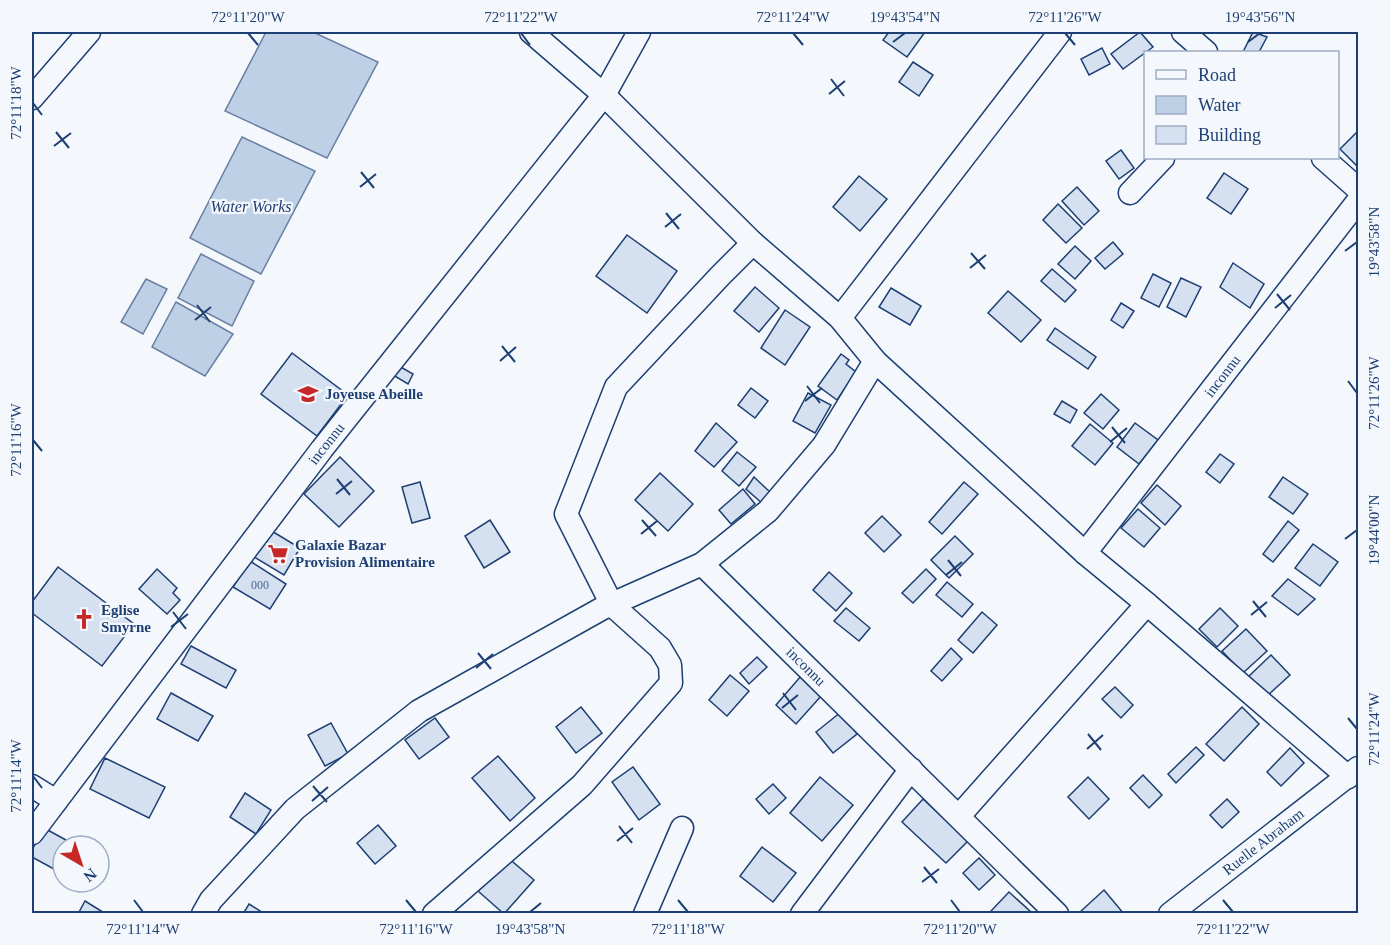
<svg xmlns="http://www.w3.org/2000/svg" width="1390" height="945" font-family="'Times New Roman',serif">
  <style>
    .water { fill: #bed0e5; stroke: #687fa3; stroke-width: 1.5 }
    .building { fill: #d5e0f0; stroke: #1d3f73; stroke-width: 1.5 }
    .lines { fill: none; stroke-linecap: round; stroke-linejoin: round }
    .minor-casing { stroke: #1d3f73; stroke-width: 25 }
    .minor { stroke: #f4f7fb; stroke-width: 22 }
    .ticks { fill: none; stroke: #1d3f73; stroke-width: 2 }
    .labels { text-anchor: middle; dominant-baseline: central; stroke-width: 4.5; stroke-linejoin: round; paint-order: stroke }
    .number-label { font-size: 12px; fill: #4b6792 }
    .street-label { font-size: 15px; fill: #1d3f73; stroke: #f4f7fb }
    .poi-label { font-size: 15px; font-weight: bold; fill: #1d3f73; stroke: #f4f7fb; text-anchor: start }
    .water-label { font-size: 16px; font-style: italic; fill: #1d3f73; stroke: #f4f7fb }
    .neatline { fill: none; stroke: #1d3f73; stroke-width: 2 }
    .ticks-label { font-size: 15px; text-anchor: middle; fill: #1d3f73 }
  </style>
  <rect width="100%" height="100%" fill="#f4f7fb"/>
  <g class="water">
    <polygon points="266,32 313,32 378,62 327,158 225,111"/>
    <polygon points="242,137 315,171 261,274 190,238"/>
    <polygon points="201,254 254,281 232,326 178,298"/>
    <polygon points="146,279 167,289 143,334 121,322"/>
    <polygon points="176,302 233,334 205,376 152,347"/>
  </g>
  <g class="building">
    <polygon points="889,32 925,32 907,57 883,40"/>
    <polygon points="1140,32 1153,47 1123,69 1111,54"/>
    <polygon points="1253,32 1267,37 1259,52 1243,52"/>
    <polygon points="1102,48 1110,64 1089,75 1081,59"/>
    <polygon points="913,62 933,75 919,96 899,82"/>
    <polygon points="1358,131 1358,162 1356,165 1340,149"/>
    <polygon points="1121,150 1134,168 1119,179 1106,161"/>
    <polygon points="1224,173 1248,189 1231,214 1207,198"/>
    <polygon points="859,176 887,199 860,231 833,207"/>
    <polygon points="1077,187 1099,211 1084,225 1062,201"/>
    <polygon points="1058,204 1082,228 1066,243 1043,220"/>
    <polygon points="627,235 677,271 647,313 596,276"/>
    <polygon points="1113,242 1123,254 1105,269 1095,258"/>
    <polygon points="1075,246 1091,261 1075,279 1058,264"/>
    <polygon points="1233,263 1264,284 1250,308 1220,287"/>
    <polygon points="1052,269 1076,290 1065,302 1041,281"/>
    <polygon points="1153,274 1171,283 1159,307 1141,298"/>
    <polygon points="1181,278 1201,287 1186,317 1167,307"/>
    <polygon points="755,287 779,308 759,332 734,311"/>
    <polygon points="891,288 921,306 910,325 879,307"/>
    <polygon points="1008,291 1041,320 1021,342 988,313"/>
    <polygon points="1121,303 1134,311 1123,328 1111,320"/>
    <polygon points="785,310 810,327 785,365 761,348"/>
    <polygon points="1055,328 1096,357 1088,369 1047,340"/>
    <polygon points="292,353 348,395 317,436 261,394"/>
    <polygon points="841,354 849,360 846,364 856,372 837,400 818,386"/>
    <polygon points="399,366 413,374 408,384 393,375"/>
    <polygon points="751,388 768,401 755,418 738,405"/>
    <polygon points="808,393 831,405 815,433 793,421"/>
    <polygon points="1101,394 1119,410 1103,429 1084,413"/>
    <polygon points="1062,401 1077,410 1070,423 1054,414"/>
    <polygon points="716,423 737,442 714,467 695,451"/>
    <polygon points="1135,423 1158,440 1139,464 1117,447"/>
    <polygon points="1090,424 1113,443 1095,465 1072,446"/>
    <polygon points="737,452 756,467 739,486 722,471"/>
    <polygon points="1220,454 1234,464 1220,483 1206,472"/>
    <polygon points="340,457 374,491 339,527 304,494"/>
    <polygon points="660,473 693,504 668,531 635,500"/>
    <polygon points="754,477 771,493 763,504 746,489"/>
    <polygon points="1283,477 1308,494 1293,514 1269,497"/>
    <polygon points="420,482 430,518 412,523 402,487"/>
    <polygon points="964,482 978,494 942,534 929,522"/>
    <polygon points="1157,485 1181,506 1165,525 1141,503"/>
    <polygon points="743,489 755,504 731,524 719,510"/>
    <polygon points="1138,509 1160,528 1144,547 1121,528"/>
    <polygon points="882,516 901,535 884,552 865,533"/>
    <polygon points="490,520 510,552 484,568 465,536"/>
    <polygon points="1288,521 1299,530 1273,562 1263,554"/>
    <polygon points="270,530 300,548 284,575 254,557"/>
    <polygon points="955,536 973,554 949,578 931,560"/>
    <polygon points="1313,544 1338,562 1320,586 1295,568"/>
    <polygon points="250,561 286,584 270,609 233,587"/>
    <polygon points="58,567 134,624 102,666 32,613 32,602"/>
    <polygon points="157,569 177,588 173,593 180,600 167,614 139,589"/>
    <polygon points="926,569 936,579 913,603 902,593"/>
    <polygon points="829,572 852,593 836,611 813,590"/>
    <polygon points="1288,579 1315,599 1298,615 1272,596"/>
    <polygon points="947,582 973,604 962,617 936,595"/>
    <polygon points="846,608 870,628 859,641 834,621"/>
    <polygon points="1220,608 1238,626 1217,647 1199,629"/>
    <polygon points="982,612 997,625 973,653 958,640"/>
    <polygon points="1246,629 1267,651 1243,673 1222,651"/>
    <polygon points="191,646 236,670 226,688 181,664"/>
    <polygon points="951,648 962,659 942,681 931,671"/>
    <polygon points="1271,655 1290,675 1266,697 1248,677"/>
    <polygon points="757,657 767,667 749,684 740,673"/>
    <polygon points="730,675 749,691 727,716 709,700"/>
    <polygon points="801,676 822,695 796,724 776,705"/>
    <polygon points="1115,687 1133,705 1121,718 1102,699"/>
    <polygon points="171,693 213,716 198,741 157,719"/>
    <polygon points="581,707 602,733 576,753 556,727"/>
    <polygon points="1242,707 1259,724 1224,761 1206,744"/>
    <polygon points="841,712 857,734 833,753 816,732"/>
    <polygon points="435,718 449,737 419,759 405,740"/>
    <polygon points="331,723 348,754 325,766 308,735"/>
    <polygon points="1196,747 1204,755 1176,783 1168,774"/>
    <polygon points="1290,748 1304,763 1281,786 1267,772"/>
    <polygon points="498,756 535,798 510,821 472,778"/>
    <polygon points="105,758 165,787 149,818 90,789"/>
    <polygon points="633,767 660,804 639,820 612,782"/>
    <polygon points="1143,775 1162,795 1149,808 1130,788"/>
    <polygon points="820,777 853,805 822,841 790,813"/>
    <polygon points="1088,777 1109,799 1089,819 1068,797"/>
    <polygon points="773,784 786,798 769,814 756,799"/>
    <polygon points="245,793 271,810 256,834 230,817"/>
    <polygon points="923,799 968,841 946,863 902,822"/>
    <polygon points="1227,799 1239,812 1222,828 1210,815"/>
    <polygon points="378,825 396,846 375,864 357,843"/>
    <polygon points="44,828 77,846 63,846 63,874 32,857 32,850"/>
    <polygon points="762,847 796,873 773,902 740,876"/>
    <polygon points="507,857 534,880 504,914 478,891"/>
    <polygon points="979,858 995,875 979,890 963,873"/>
    <polygon points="1104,890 1124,914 1082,914 1080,912"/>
    <polygon points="1009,892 1031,912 1030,914 993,914 991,911"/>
    <polygon points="85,901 106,914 78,914"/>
    <polygon points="249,904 265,914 243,914"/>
  </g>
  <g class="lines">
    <g class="minor-casing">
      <g id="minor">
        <polyline points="531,32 604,95 753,243 840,318 875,361 1085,553 1147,604 1348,777"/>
        <polyline points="1183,32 1206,52"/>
        <polyline points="32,98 89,32"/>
        <polyline points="1323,158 1358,189"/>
        <polyline points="1130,193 1163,158"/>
        <polyline points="840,318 1060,32"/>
        <path id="s1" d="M1085,553L1358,201"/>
        <path id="s2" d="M702,564L1057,914"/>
        <polyline points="32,786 56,801"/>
        <polyline points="959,816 1147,604"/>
        <path id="s3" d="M32,833L322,449L604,95L639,32"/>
        <polyline points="203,914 211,900 295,809 419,711 603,608 702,564 768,511 824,445 875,361"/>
        <polyline points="434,914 582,785 671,683 670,665 660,648 612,605 566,514 616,387 720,276 753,243"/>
        <polyline points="645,914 682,828"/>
        <polyline points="802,914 911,769"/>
        <path id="s4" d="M1170,914L1358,768"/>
      </g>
    </g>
    <use href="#minor" class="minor"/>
  </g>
  <path class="ticks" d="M248,33L258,45M521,33L530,45M793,33L803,45M1065,33L1075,45M893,42L905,33M1248,42L1260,33M831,79L844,96M829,94L845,81M33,103L42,115M56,132L69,148M54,146L71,133M361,172L374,188M360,187L376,174M666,213L679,229M665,227L681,214M1345,251L1357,242M971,253L985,269M970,268L986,255M1277,294L1290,310M197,305L210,322M1275,308L1291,295M195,320L211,307M502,346L515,362M500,361L516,347M1348,381L1357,393M807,386L820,403M805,401L822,388M1112,427L1125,443M33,440L42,451M1110,442L1127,428M337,479L350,495M336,494L352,481M642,520L656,536M641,534L657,521M1345,539L1357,530M948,560L961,576M946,575L962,562M1253,601L1266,617M173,612L186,629M1251,615L1267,602M171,627L188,614M478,653L491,669M476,668L493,654M783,693L796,710M782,708L798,695M1348,718L1357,729M1088,734L1101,750M1087,749L1103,735M33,776L42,788M313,786L327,802M312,801L328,787M619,826L632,843M617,841L633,828M924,867L937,883M922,882L939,869M134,900L143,912M406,900L416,912M678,900L688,912M951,900L960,912M1223,900L1233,912M530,912L541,903"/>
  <defs>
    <g id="school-bare" transform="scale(1.62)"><path d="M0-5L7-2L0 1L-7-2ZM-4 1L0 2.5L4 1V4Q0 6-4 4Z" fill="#c62828" stroke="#f4f7fb" stroke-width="2.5" paint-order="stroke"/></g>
    <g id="supermarket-bare" transform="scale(1.62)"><path d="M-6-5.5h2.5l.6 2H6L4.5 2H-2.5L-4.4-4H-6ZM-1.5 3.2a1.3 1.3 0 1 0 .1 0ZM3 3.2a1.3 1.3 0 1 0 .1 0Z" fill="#c62828" stroke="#f4f7fb" stroke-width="2.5" paint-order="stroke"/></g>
    <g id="church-bare" transform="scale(1.62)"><path d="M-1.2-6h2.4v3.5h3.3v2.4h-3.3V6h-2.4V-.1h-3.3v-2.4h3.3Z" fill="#c62828" stroke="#f4f7fb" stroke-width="2.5" paint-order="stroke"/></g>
  </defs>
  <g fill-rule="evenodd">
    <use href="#school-bare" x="308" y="394"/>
    <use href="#supermarket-bare" x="278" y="554"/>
    <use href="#church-bare" x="84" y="619"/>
  </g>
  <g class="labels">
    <g class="number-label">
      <text x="260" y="585">000</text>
    </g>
    <g class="street-label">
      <text stroke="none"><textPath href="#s1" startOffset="224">inconnu</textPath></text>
      <text stroke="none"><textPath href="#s3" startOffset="488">inconnu</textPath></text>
      <text stroke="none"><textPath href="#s2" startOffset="146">inconnu</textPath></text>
      <text stroke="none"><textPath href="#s4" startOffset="118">Ruelle Abraham</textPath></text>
    </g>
    <g class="poi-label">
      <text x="325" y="394">Joyeuse Abeille</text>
      <text x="295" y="545">Galaxie Bazar<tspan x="295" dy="17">Provision Alimentaire</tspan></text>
      <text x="101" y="610">Eglise<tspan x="101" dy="17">Smyrne</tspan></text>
    </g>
    <g class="water-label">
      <text x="251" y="206">Water Works</text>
    </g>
  </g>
  <rect width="1390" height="945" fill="none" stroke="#f4f7fb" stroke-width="66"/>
  <rect x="1144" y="51" width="195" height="108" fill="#f4f7fb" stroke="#9eadc5" stroke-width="1.5"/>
  <rect x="1156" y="70" width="30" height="9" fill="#f4f7fb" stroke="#9eadc5" stroke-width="1.5"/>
  <text x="1198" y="81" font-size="18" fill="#1d3f73">Road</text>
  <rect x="1156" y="96" width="30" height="18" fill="#bed0e5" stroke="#9eadc5" stroke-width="1.5"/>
  <text x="1198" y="111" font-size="18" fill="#1d3f73">Water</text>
  <rect x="1156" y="126" width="30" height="18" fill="#d5e0f0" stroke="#9eadc5" stroke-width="1.5"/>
  <text x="1198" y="141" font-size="18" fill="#1d3f73">Building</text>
  <g transform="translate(81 864) rotate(141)"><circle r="28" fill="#f4f7fb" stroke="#9eadc5" stroke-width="1.5"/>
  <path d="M0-4.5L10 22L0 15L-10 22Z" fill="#c62828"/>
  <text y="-9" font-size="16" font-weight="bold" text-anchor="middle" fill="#1d3f73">N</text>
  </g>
  <rect x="33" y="33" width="1324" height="879" class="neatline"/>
  <g class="ticks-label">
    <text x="248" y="22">72°11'20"W</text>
    <text x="521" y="22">72°11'22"W</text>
    <text x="793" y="22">72°11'24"W</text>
    <text x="905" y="22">19°43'54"N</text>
    <text x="1065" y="22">72°11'26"W</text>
    <text x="1260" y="22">19°43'56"N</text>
    <text transform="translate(16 103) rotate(-90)" y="5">72°11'18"W</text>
    <text transform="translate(1374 242) rotate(-90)" y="5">19°43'58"N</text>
    <text transform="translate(1374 393) rotate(-90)" y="5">72°11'26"W</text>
    <text transform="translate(16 440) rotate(-90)" y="5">72°11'16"W</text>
    <text transform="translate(1374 530) rotate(-90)" y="5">19°44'00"N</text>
    <text transform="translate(1374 729) rotate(-90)" y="5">72°11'24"W</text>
    <text transform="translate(16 776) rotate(-90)" y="5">72°11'14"W</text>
    <text x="143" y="934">72°11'14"W</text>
    <text x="416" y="934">72°11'16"W</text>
    <text x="530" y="934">19°43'58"N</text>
    <text x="688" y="934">72°11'18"W</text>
    <text x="960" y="934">72°11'20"W</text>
    <text x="1233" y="934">72°11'22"W</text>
  </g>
</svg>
